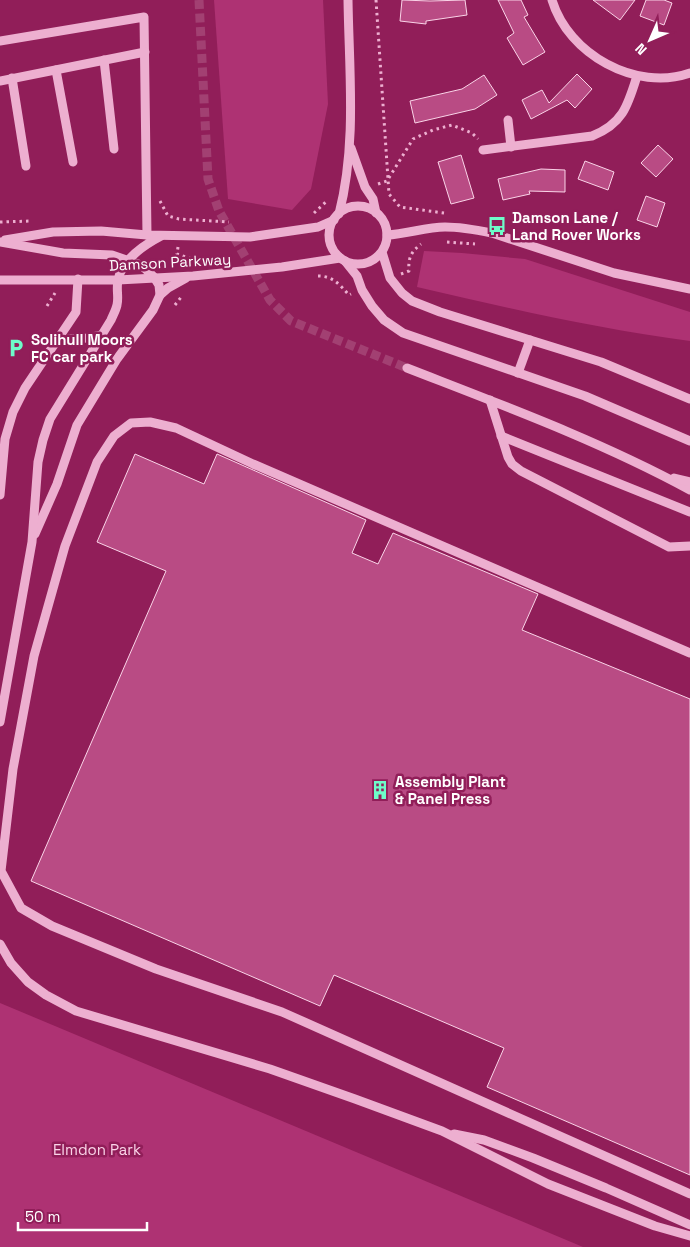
<svg xmlns="http://www.w3.org/2000/svg" width="690" height="1247" font-family="'Space Grotesk',sans-serif">
  <style>
    .green { fill: #ae3273 }
    .building { fill: #b94b84; stroke: #fad4e8 }
    .lines { fill: none; stroke-linecap: round; stroke-linejoin: round }
    .minor-tunnel { stroke: #a24072; stroke-width: 9; stroke-dasharray: 9 4.5; stroke-linecap: butt }
    .path { stroke: #edafd0; stroke-width: 3; stroke-dasharray: 2.5 4; stroke-linecap: butt }
    .minor { stroke: #edafd0; stroke-width: 9 }
    .labels { text-anchor: middle; dominant-baseline: central; stroke-width: 5; stroke-linejoin: round; paint-order: stroke }
    .poi-label { font-size: 15px; font-weight: bold; fill: #fff; stroke: #911e59; text-anchor: start }
    .street-label { font-size: 15px; fill: #fff; stroke: #911e59 }
    .park-label { font-size: 15px; fill: #fad4e8; stroke: #911e59 }
  </style>
  <rect width="100%" height="100%" fill="#911e59"/>
  <g class="green">
    <polygon points="214,0 323,0 328,104 311,189 292,210 228,199"/>
    <path d="M424,251L462,253L525,259L690,312V341C598,329 507,308 417,287Z"/>
    <polygon points="0,1003 583,1247 0,1247"/>
  </g>
  <g class="building">
    <polygon points="402,0 430,1 465,0 467,15 426,21 426,24 400,21"/>
    <polygon points="498,0 521,0 528,15 524,17 545,52 523,65 507,38 514,33"/>
    <polygon points="593,0 635,0 620,20"/>
    <polygon points="646,0 664,0 672,3 664,25 640,16"/>
    <polygon points="577,74 592,89 575,108 567,100 531,119 522,100 542,90 549,103"/>
    <polygon points="484,75 497,95 475,109 415,123 410,101 462,89"/>
    <polygon points="658,145 673,159 656,177 641,163"/>
    <polygon points="461,155 474,198 451,204 438,162"/>
    <polygon points="585,161 614,172 608,190 578,179"/>
    <polygon points="541,169 565,170 565,192 529,191 530,194 503,200 498,179"/>
    <polygon points="646,196 665,203 657,227 637,220"/>
    <polygon points="135,454 204,484 217,454 366,520 352,553 378,564 393,533 538,594 522,630 690,699 690,1175 487,1087 504,1048 334,975 320,1006 31,881 166,571 97,542"/>
  </g>
  <g class="lines">
    <polyline class="minor-tunnel" points="199,0 208,179 219,211 270,300 291,321 407,368"/>
    <g class="path">
      <polyline points="376,0 389,194 400,207 444,213"/>
      <polyline points="378,184 387,181 413,139 433,130 452,125 472,133 478,139"/>
      <polyline points="160,201 168,216 179,219 229,222"/>
      <polyline points="314,213 328,200"/>
      <polyline points="0,222 32,221"/>
      <polyline points="447,242 475,244"/>
      <polyline points="178,247 177,254 192,259 192,265"/>
      <path d="M401,274L409,271C408,258 411,252 421,244"/>
      <path d="M318,276C333,276 340,285 349,295L351,294"/>
      <polyline points="175,305 182,296"/>
      <polyline points="47,306 55,293"/>
    </g>
    <g class="minor">
      <path d="M552,0C568,54 636,92 690,73"/>
      <polyline points="0,41 144,17 147,235"/>
      <polyline points="104,60 114,149"/>
      <polyline points="56,70 73,162"/>
      <polyline points="12,78 26,166"/>
      <polyline points="0,81 145,52"/>
      <polyline points="508,120 511,147"/>
      <polyline points="351,148 365,187 373,199 376,213"/>
      <path d="M483,150L592,136C623,124 628,105 637,76"/>
      <circle cx="358" cy="235" r="29"/>
      <path d="M339,214C357,144 349,71 348,0"/>
      <path d="M387,235C407,234 426,227 445,227C461,227 477,230 492,233L614,273L690,289"/>
      <polyline points="5,240 53,232 101,231 147,235 250,237 318,227 334,220"/>
      <polyline points="0,242 63,253 112,255 141,265 154,277 159,285 160,295 153,310 117,359 77,425 57,484 35,534"/>
      <polyline points="382,252 390,278 402,293 412,301 440,312 601,362 690,399"/>
      <polyline points="345,261 357,276 362,290 372,306 384,320 403,333 585,396 690,441"/>
      <polyline points="0,280 118,280 193,276 282,267 340,258"/>
      <polyline points="160,295 168,288 186,278"/>
      <polyline points="58,340 88,338 102,335"/>
      <path d="M407,368C502,405 600,441 690,490"/>
      <polyline points="518,373 530,340"/>
      <polyline points="490,400 508,457 512,464 521,471 669,547 690,546"/>
      <polyline points="501,436 690,512"/>
      <polyline points="674,478 690,482"/>
      <polyline points="0,495 5,439 13,412 25,388 76,312 78,279"/>
      <polyline points="690,653 253,464 176,428 150,422 131,423 114,436 97,462 65,546 34,656 13,769 1,871 21,908 52,926 156,969 282,1012 690,1194"/>
      <path d="M0,722L32,542L38,462L43,440L50,419L111,320C113,315 116,310 117,305C119,297 116,289 118,281C121,260 144,245 161,236"/>
      <polyline points="0,944 11,963 28,982 46,995 76,1011 270,1069 355,1099 442,1131 548,1184 655,1226 690,1236"/>
      <polyline points="454,1134 484,1140 533,1158 606,1188 690,1225"/>
    </g>
  </g>
  <defs>
    <g id="bus-bare" transform="scale(1.5)"><path d="M-5-6H5V4H4V6H2V4H-2V6H-4V4H-5ZM-3.5-4V0h7V-4ZM-3.5 1.2v1.5H-2V1.2ZM2 1.2v1.5H3.5V1.2Z" fill="#6efcc9" stroke="#911e59" stroke-width="2.5" paint-order="stroke"/></g>
    <g id="parking-bare" transform="scale(1.5)"><path d="M-3.5-5.5H1a3.5 3.5 0 0 1 0 7H-1V5.5H-3.5ZM-1-3.4V-.6H.8a1.4 1.4 0 0 0 0-2.8Z" fill="#6efcc9" stroke="#911e59" stroke-width="2.5" paint-order="stroke"/></g>
    <g id="building-bare" transform="scale(1.5)"><path d="M-4-6H4V6H1V3H-1V6H-4ZM-2.5-4.3h1.7v1.8h-1.7ZM.8-4.3h1.7v1.8H.8ZM-2.5-1h1.7V.8h-1.7ZM.8-1h1.7V.8H.8Z" fill="#6efcc9" stroke="#911e59" stroke-width="2.5" paint-order="stroke"/></g>
  </defs>
  <g fill-rule="evenodd">
    <use href="#bus-bare" x="497" y="226"/>
    <use href="#parking-bare" x="16" y="348"/>
    <use href="#building-bare" x="380" y="790"/>
  </g>
  <g class="labels">
    <g class="poi-label">
      <text x="512" y="217">Damson Lane /<tspan x="512" dy="17">Land Rover Works</tspan></text>
      <text x="31" y="339">Solihull Moors<tspan x="31" dy="17">FC car park</tspan></text>
      <text x="395" y="781">Assembly Plant<tspan x="395" dy="17">&amp; Panel Press</tspan></text>
    </g>
    <g class="street-label">
      <text transform="translate(170 262) rotate(-3)">Damson Parkway</text>
    </g>
    <g class="park-label">
      <text x="97" y="1149">Elmdon Park</text>
    </g>
  </g>
  <g transform="translate(650 40) rotate(225)" stroke="#911e59" stroke-width="4" paint-order="stroke">
  <path d="M0-4L9 19L0 12L-9 19Z" fill="#ffffff"/>
  <text y="-8" font-size="14" font-weight="bold" text-anchor="middle" fill="#ffffff">N</text>
  </g>
  <path d="M18 1222v8h129v-8" fill="none" stroke="#ffffff" stroke-width="2.5"/>
  <text x="25" y="1222" font-size="15" fill="#ffffff" stroke="#911e59" stroke-width="4" paint-order="stroke">50 m</text>
</svg>
